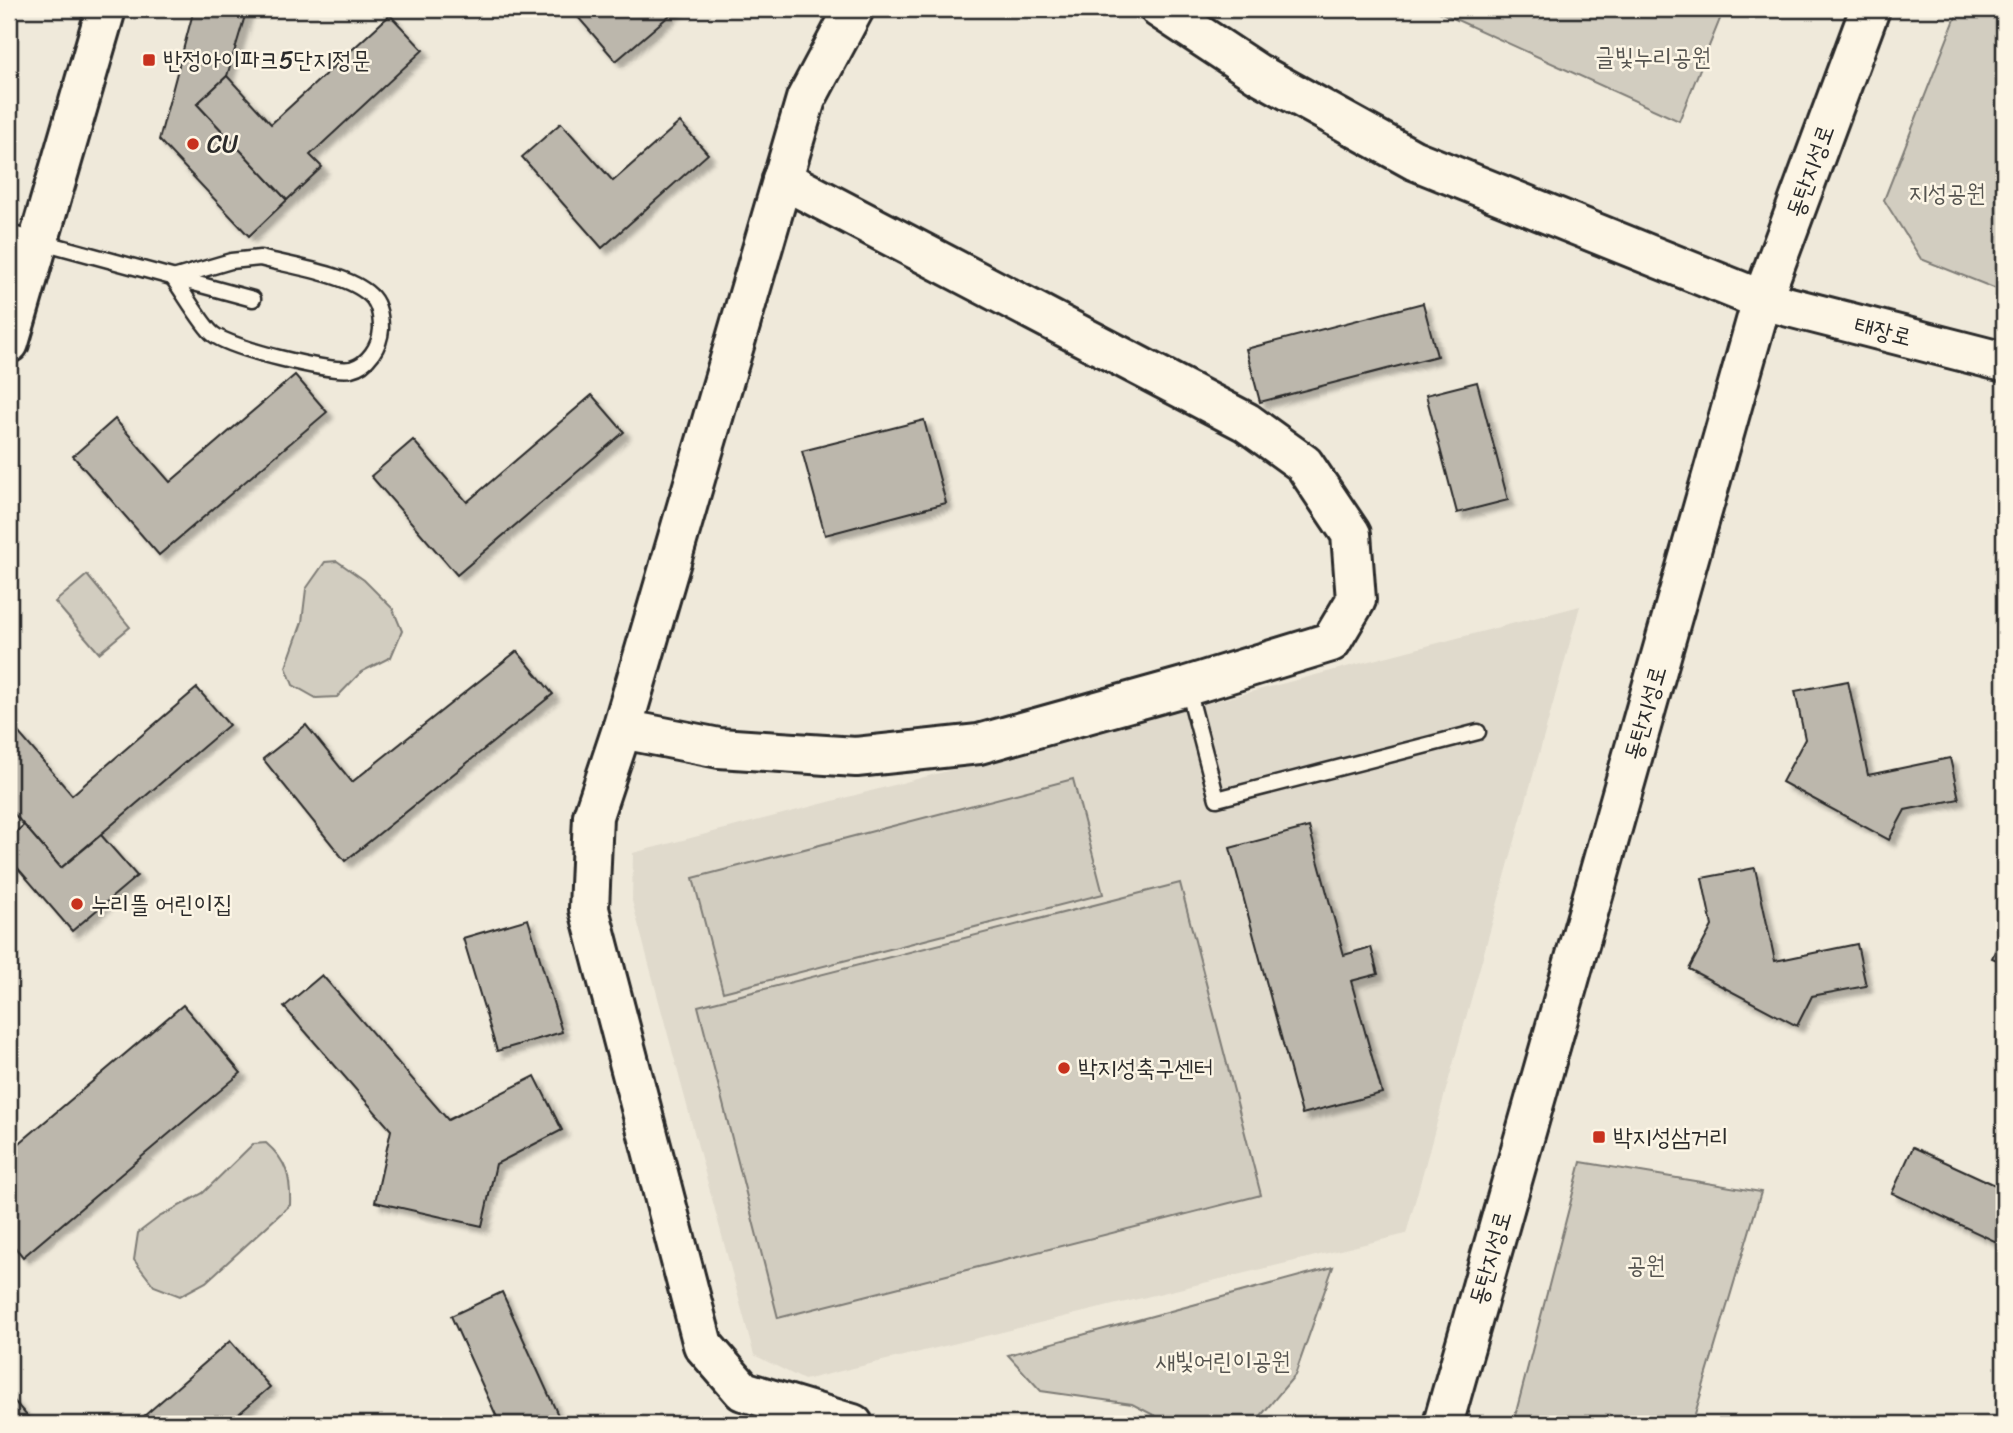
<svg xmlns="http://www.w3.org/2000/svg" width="2013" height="1433" font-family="Sriracha,'Poor Story',sans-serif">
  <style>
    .built { fill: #e0dacc }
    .green { fill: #d2cdc0; stroke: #7e7c76; stroke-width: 2 }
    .building { fill: #bcb7ac; stroke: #2b2b2b; stroke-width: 2; filter: url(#shadow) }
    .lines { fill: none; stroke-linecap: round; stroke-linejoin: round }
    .lane-casing { stroke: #2b2b2b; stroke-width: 19 }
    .secondary-casing { stroke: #2b2b2b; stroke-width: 44 }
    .lane { stroke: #fcf5e5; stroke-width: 14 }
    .secondary { stroke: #fcf5e5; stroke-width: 38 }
    .poi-dot { fill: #c8321e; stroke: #fcf5e5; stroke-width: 2.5 }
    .labels { text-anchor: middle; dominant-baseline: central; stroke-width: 5; stroke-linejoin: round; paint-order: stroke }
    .park-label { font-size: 24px; fill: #555450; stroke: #fcf5e5 }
    .poi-label { font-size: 24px; fill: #2b2b2b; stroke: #fcf5e5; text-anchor: start }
    .street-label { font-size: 24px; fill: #2b2b2b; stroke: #fcf5e5 }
  </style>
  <defs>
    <filter id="shadow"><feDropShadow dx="6" dy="6" stdDeviation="2" flood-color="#0004"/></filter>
  </defs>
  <rect width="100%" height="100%" fill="#efe9da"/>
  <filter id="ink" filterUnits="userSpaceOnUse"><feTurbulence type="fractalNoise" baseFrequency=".0143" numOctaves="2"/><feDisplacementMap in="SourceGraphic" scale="14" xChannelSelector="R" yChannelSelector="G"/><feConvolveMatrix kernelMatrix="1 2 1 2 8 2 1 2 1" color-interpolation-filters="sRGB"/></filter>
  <g filter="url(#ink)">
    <polygon class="built" points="1580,606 1406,1234 804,1380 754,1355 632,901 633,853"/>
    <g class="green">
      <polygon points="1433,9 1724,9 1679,121"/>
      <polygon points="1959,9 2004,9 2004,292 1921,259 1884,200"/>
      <polygon points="337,561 364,580 393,609 402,631 391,657 361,672 337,697 316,698 293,685 286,667 302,622 306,589 325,562"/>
      <polygon points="87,575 130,627 99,653 55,602"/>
      <polygon points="1073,779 1103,894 723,992 693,878"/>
      <polygon points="1180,883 1261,1195 778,1318 698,1006"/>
      <path d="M266,1143C287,1161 291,1178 290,1205L206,1282L180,1296L154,1286L134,1260L138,1233L159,1217L203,1193L253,1144Z"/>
      <polygon points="1581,1162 1761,1192 1692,1424 1513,1424"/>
      <polygon points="1333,1267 1295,1375 1254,1424 1171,1424 1132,1404 1041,1391 1008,1355"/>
    </g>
    <g class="building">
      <polygon points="194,9 247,9 227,76 197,104 287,200 249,236 159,140"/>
      <polygon points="571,9 677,9 616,61"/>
      <polygon points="390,15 423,50 310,155 322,167 287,200 197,104 227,76 271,124"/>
      <polygon points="680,122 708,154 602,248 522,157 561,123 613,181"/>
      <polygon points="1423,303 1437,356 1260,402 1246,349"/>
      <polygon points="295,375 327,412 159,555 73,456 115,419 170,482"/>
      <polygon points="1477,382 1508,500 1457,513 1426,395"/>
      <polygon points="592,395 624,432 457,575 371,476 413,440 467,502"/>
      <polygon points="924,420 946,503 825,535 802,451"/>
      <polygon points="517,651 553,694 345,861 263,759 306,725 352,782"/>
      <polygon points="1848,681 1868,775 1950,758 1959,799 1905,810 1889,840 1782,782 1805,739 1795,691"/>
      <polygon points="197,688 229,725 61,868 9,808 9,740 18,732 72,795"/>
      <polygon points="24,825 61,868 101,835 137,876 72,931 9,858 9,838"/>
      <polygon points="1309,827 1344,955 1371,947 1378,974 1351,981 1382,1093 1302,1114 1230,848"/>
      <polygon points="1755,868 1775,961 1857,944 1866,986 1812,996 1797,1026 1689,969 1712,926 1702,878"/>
      <polygon points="528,919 562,1032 497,1051 463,938"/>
      <polygon points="2004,931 2004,963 1992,958"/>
      <polygon points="322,975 448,1120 535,1076 562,1130 496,1164 482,1226 375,1202 391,1130 284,1007"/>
      <polygon points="183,1005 241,1073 23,1257 9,1240 9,1152"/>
      <polygon points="1913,1147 2004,1189 2003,1245 1892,1193"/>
      <polygon points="502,1292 562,1424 500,1424 451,1316"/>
      <polygon points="230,1341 270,1387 227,1424 135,1424"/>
      <polygon points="9,1395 34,1424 9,1424"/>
    </g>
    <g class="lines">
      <g class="lane-casing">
        <g id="lane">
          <polyline points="9,233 253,299"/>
          <path d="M260,258C291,266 348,274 370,295C379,303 381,318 381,329C380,346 368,365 351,369C330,373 230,348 213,334C203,326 182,290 173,278L231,261Z"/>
          <polyline points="1188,689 1217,799 1478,732"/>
        </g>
      </g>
      <g class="secondary-casing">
        <g id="secondary">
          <polyline points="1160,9 1257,73 1414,160 1762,300 2004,362"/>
          <polyline points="9,343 106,9"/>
          <polyline points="622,729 719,748 856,757 979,744 1187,686 1331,642 1356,600 1351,534 1304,464 1246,422 782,179"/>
          <polyline points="853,1424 743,1391 703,1345 589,909 593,816 622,729 806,99 854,9"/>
          <polyline points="1443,1424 1762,300 1870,9"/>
        </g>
      </g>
      <use href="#lane" class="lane"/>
      <use href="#secondary" class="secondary"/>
    </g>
  </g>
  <g class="poi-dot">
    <rect x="142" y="53" width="14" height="14" rx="3.5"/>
    <circle cx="193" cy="144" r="7"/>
    <circle cx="77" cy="904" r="7"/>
    <circle cx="1064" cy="1068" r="7"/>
    <rect x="1592" y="1130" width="14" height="14" rx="3.5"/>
  </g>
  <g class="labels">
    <g class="park-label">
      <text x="1653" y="57">글빛누리공원</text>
      <text x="1947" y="193">지성공원</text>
      <text x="1646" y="1265">공원</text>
      <text x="1223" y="1361">새빛어린이공원</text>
    </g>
    <g class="poi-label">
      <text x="163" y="60">반정아이파크5단지정문</text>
      <text x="207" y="144">CU</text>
      <text x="91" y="904">누리뜰 어린이집</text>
      <text x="1078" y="1068">박지성축구센터</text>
      <text x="1613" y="1137">박지성삼거리</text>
    </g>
    <g class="street-label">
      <text transform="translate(1810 171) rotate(-70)">동탄지성로</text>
      <text transform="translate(1883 331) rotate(14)">태장로</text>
      <text transform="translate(1645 713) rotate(-74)">동탄지성로</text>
      <text transform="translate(1490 1258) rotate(-74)">동탄지성로</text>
    </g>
  </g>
  <rect width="2013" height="1433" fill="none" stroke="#fcf5e5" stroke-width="35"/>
  <rect x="18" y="18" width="1978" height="1398" fill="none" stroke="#2b2b2b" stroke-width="2.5" filter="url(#ink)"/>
</svg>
